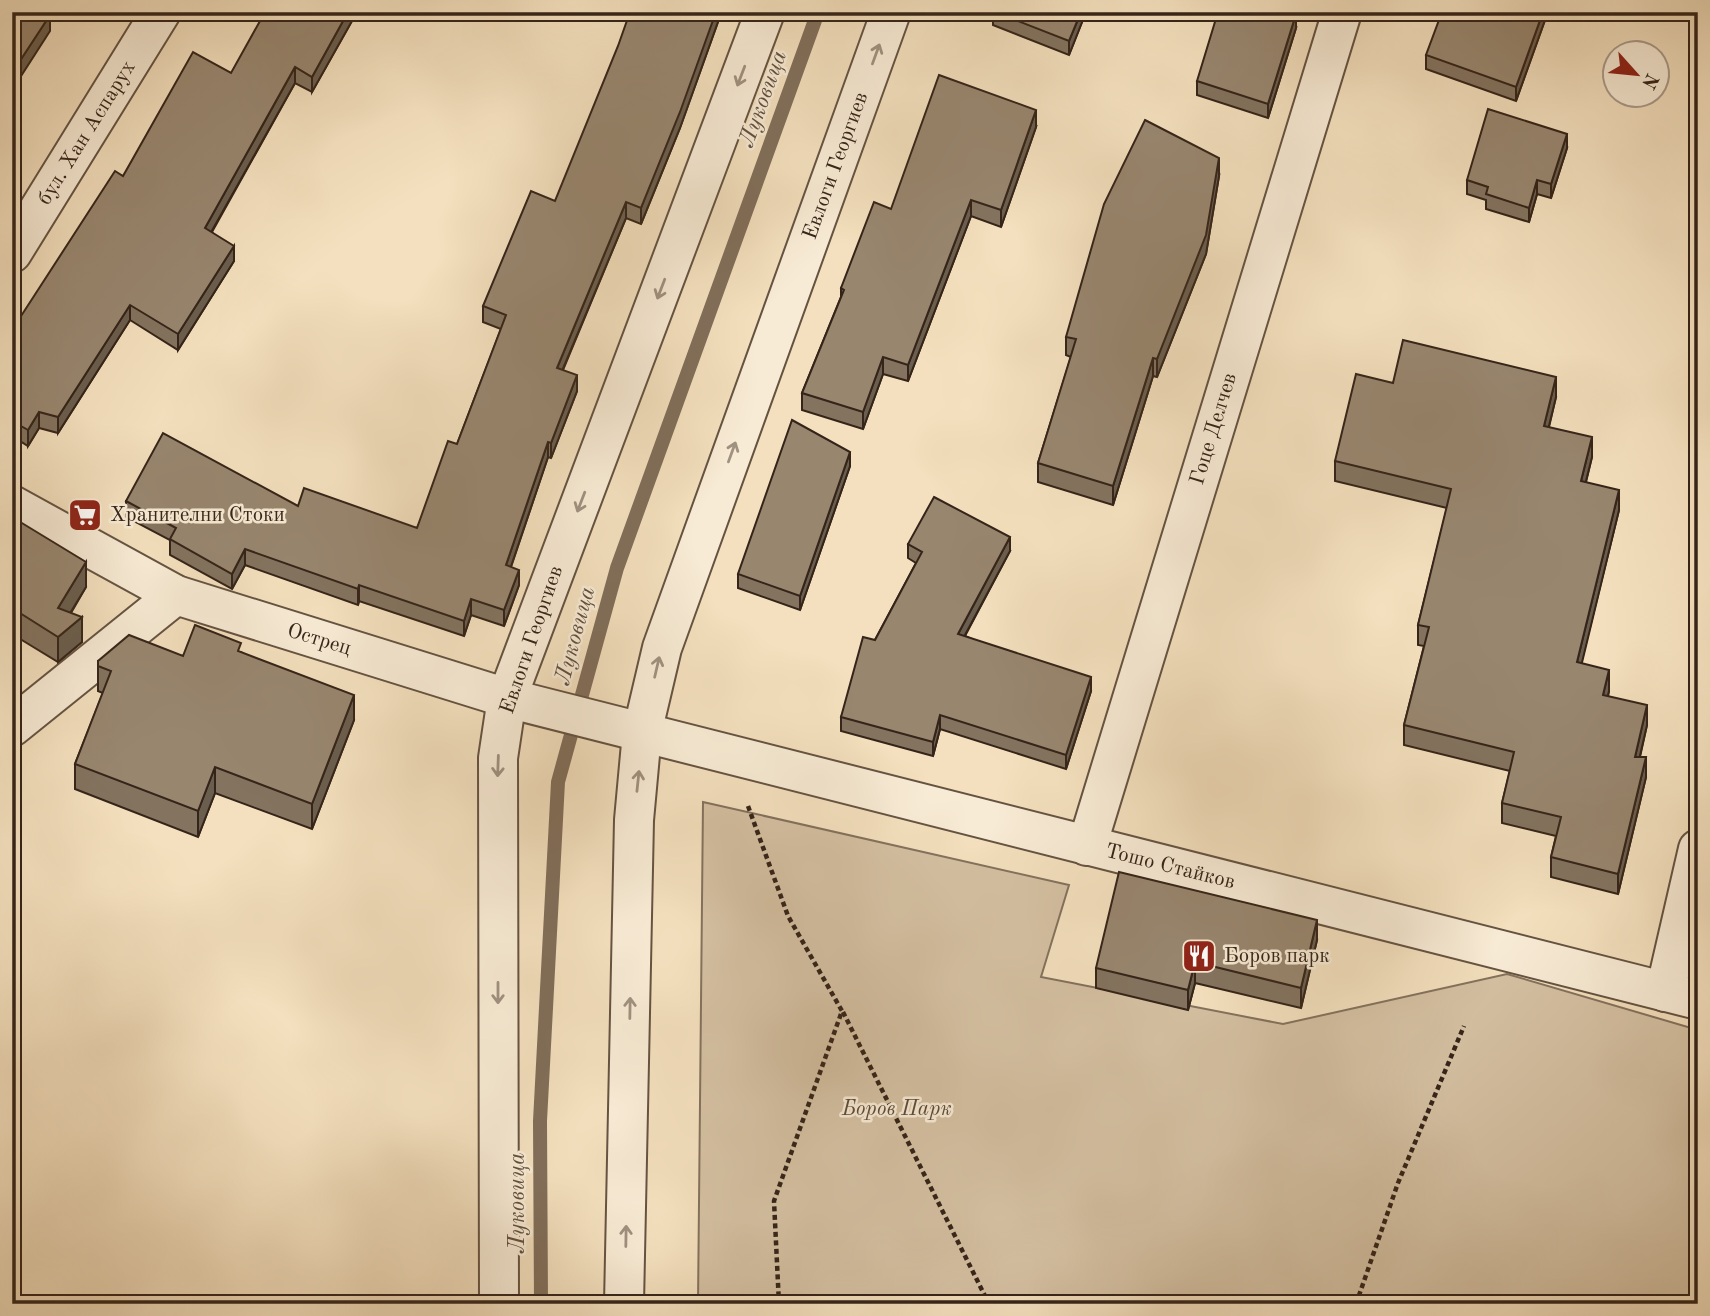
<svg xmlns="http://www.w3.org/2000/svg" width="1710" height="1316" font-family="'Old Standard TT',serif">
  <style>
    .green { fill: #d4c0a2; stroke: #84725e; stroke-width: 2 }
    .lines { fill: none; stroke-linecap: round; stroke-linejoin: round }
    .stream { stroke: #816e5a; stroke-width: 14 }
    .minor-casing { stroke: #655342; stroke-width: 42 }
    .path { stroke: #352419; stroke-width: 4.5; stroke-dasharray: 5 3.5; stroke-linecap: butt }
    .minor { stroke: #f8ebd5; stroke-width: 38 }
    .wall { fill: #83735f; stroke: #352419; stroke-width: 2 }
    .shaded-wall { fill: #6a5e4e; stroke: #352419; stroke-width: 2 }
    .building { fill: #98866f; stroke: #352419; stroke-width: 2 }
    .oneway { stroke: #a09180 }
    .labels { text-anchor: middle; dominant-baseline: central; stroke-width: 5; stroke-linejoin: round; paint-order: stroke }
    .street-label { font-size: 21px; fill: #352419; stroke: #f8ebd5 }
    .poi-label { font-size: 21px; fill: #352419; stroke: #f8ebd5; text-anchor: start }
    .park-label { font-size: 21px; font-style: italic; fill: #5d4b3b; stroke: #f8ebd5 }
    .water-label { font-size: 23px; font-style: italic; fill: #614f3f; stroke: #f8ebd5 }
  </style>
  <rect width="100%" height="100%" fill="#f4e0be"/>
  <filter id="stains"><feTurbulence type="fractalNoise" baseFrequency=".00286" numOctaves="4"/><feColorMatrix values="0 0 0 0 .2 0 0 0 0 .09 0 0 0 0 .02 0 0 0 .5 -.17"/></filter>
  <radialGradient id="worn" r=".72"><stop offset=".6" stop-color="#630" stop-opacity="0"/><stop offset="1" stop-color="#630" stop-opacity=".3"/></radialGradient>
  <polygon class="green" points="703,802 1069,885 1041,977 1283,1024 1507,974 1698,1030 1698,1304 698,1304"/>
  <g class="lines">
    <polyline class="stream" points="541,1304 540,1121 558,782 617,568 818,12"/>
    <g class="minor-casing">
      <g id="minor">
        <polyline points="12,253 161,12"/>
        <polyline points="12,505 176,595 507,698 1698,1000"/>
        <polyline points="12,727 176,595"/>
        <polyline points="1087,846 1342,12"/>
        <polyline points="1665,992 1698,849"/>
        <polyline points="499,1304 498,758 507,698 765,12"/>
        <polyline points="624,1304 634,820 642,733 662,648 891,12"/>
      </g>
    </g>
    <g class="path">
      <polyline points="748,806 788,916 842,1011 774,1201 779,1304"/>
      <polyline points="843,1012 989,1304"/>
      <polyline points="1356,1304 1398,1183 1464,1026"/>
    </g>
    <use href="#minor" class="minor"/>
  </g>
  <g class="wall">
    <polygon points="357,12 312,92 295,83 212,232 234,261 178,350 130,320 58,433 39,428 28,446 12,436 12,330 123,176 231,73"/>
    <polygon points="719,12 719,19 680,128 641,224 626,218 563,370 577,391 551,458 548,457 511,567 519,585 504,626 471,615 464,636 359,601 358,605 245,565 232,589 170,555 170,540 126,517 126,501 298,506 417,528 457,444 501,329 483,322 483,306 555,201"/>
    <polygon points="993,12 1086,12 1069,55 993,25"/>
    <polygon points="1545,12 1545,20 1516,101 1426,69 1426,55"/>
    <polygon points="1296,28 1268,118 1197,95 1197,81"/>
    <polygon points="1036,127 1001,227 971,216 908,381 883,374 863,429 802,410 802,393 841,297 841,288 891,209"/>
    <polygon points="1567,148 1551,198 1537,194 1529,222 1486,209 1486,200 1467,194 1467,180"/>
    <polygon points="1219,176 1206,254 1157,377 1153,376 1113,505 1038,482 1038,463 1071,357 1066,355 1066,337"/>
    <polygon points="1393,383 1556,397 1549,427 1592,457 1586,482 1619,510 1581,664 1609,691 1608,696 1647,725 1640,757 1646,777 1618,894 1551,877 1551,857 1556,836 1502,823 1502,803 1510,771 1404,745 1404,725 1424,646 1418,645 1418,625 1447,508 1335,481 1335,461"/>
    <polygon points="1698,388 1698,413 1695,413 1695,399"/>
    <polygon points="850,466 800,610 738,588 738,574"/>
    <polygon points="12,517 86,587 71,613 82,642 58,662 12,634"/>
    <polygon points="908,544 1010,551 965,636 1091,691 1066,769 940,729 933,756 841,731 841,717 875,640 916,563 908,558"/>
    <polygon points="241,652 354,720 312,829 215,793 198,837 75,789 75,764 103,693 98,691 98,661"/>
    <polygon points="1317,940 1301,1008 1195,983 1188,1010 1096,988 1096,968"/>
  </g>
  <g class="shaded-wall">
    <polygon points="348,12 357,12 312,92 312,77"/>
    <polygon points="715,12 719,12 719,19 680,128 641,224 641,208"/>
    <polygon points="1081,12 1086,12 1069,55 1069,41"/>
    <polygon points="1543,12 1545,12 1545,20 1516,101 1516,87"/>
    <polygon points="1296,14 1296,28 1268,118 1268,104"/>
    <polygon points="50,15 50,31 12,90 12,73"/>
    <polygon points="295,67 295,83 205,243 205,228"/>
    <polygon points="1036,110 1036,127 1001,227 1001,210"/>
    <polygon points="1567,134 1567,148 1551,198 1551,184"/>
    <polygon points="1219,158 1219,176 1206,254 1157,377 1157,359"/>
    <polygon points="1537,180 1537,194 1529,222 1529,208"/>
    <polygon points="971,200 971,216 908,381 908,365"/>
    <polygon points="626,202 626,218 557,383 557,368"/>
    <polygon points="234,246 234,261 178,350 178,334"/>
    <polygon points="130,305 130,320 58,433 58,417"/>
    <polygon points="883,357 883,374 863,429 863,412"/>
    <polygon points="1153,358 1153,376 1113,505 1113,486"/>
    <polygon points="577,375 577,391 551,458 551,443"/>
    <polygon points="1556,377 1556,397 1544,446 1544,426"/>
    <polygon points="39,412 39,428 28,446 28,430"/>
    <polygon points="1592,437 1592,457 1581,501 1581,481"/>
    <polygon points="548,442 548,457 506,581 506,565"/>
    <polygon points="850,452 850,466 800,610 800,596"/>
    <polygon points="1619,490 1619,510 1577,683 1577,662"/>
    <polygon points="1010,537 1010,551 958,648 958,634"/>
    <polygon points="245,549 245,565 232,589 232,574"/>
    <polygon points="86,562 86,587 58,633 58,608"/>
    <polygon points="519,570 519,585 504,626 504,610"/>
    <polygon points="359,585 359,601 358,605 358,589"/>
    <polygon points="471,599 471,615 464,636 464,621"/>
    <polygon points="82,617 82,642 58,662 58,637"/>
    <polygon points="1609,670 1609,691 1603,715 1603,695"/>
    <polygon points="1091,677 1091,691 1066,769 1066,755"/>
    <polygon points="354,695 354,720 312,829 312,804"/>
    <polygon points="1647,705 1647,725 1635,777 1635,757"/>
    <polygon points="940,715 940,729 933,756 933,742"/>
    <polygon points="1646,757 1646,777 1618,894 1618,874"/>
    <polygon points="215,767 215,793 198,837 198,811"/>
    <polygon points="1317,920 1317,940 1301,1008 1301,988"/>
    <polygon points="1195,962 1195,983 1188,1010 1188,990"/>
  </g>
  <g class="building">
    <polygon points="12,12 46,12 50,15 12,73"/>
    <polygon points="265,12 348,12 312,77 295,67 205,228 234,246 178,334 130,305 58,417 39,412 28,430 12,421 12,330 115,171 123,176 193,52 231,73"/>
    <polygon points="630,12 716,12 680,112 641,208 626,202 557,368 577,375 551,443 548,442 506,565 519,570 504,610 471,599 464,621 359,585 358,589 245,549 232,574 170,539 176,528 126,501 163,433 298,506 304,488 417,528 448,441 457,444 506,315 483,306 531,191 555,201 618,46"/>
    <polygon points="995,12 1081,12 1069,41"/>
    <polygon points="1218,12 1292,12 1296,14 1268,104 1197,81"/>
    <polygon points="1442,12 1543,12 1516,87 1426,55"/>
    <polygon points="939,75 1036,110 1001,210 971,200 908,365 883,357 863,412 802,393 844,290 841,288 874,202 891,209"/>
    <polygon points="1488,109 1567,134 1551,184 1537,180 1529,208 1486,194 1488,187 1467,180"/>
    <polygon points="1145,120 1219,158 1206,235 1157,359 1153,358 1113,486 1038,463 1076,339 1066,337 1104,204"/>
    <polygon points="1403,340 1556,377 1544,426 1592,437 1581,481 1619,490 1577,662 1609,670 1603,695 1647,705 1635,757 1646,757 1618,874 1551,857 1561,817 1502,803 1514,752 1404,725 1429,627 1418,625 1451,489 1335,461 1356,374 1393,383"/>
    <polygon points="792,420 850,452 800,596 738,574"/>
    <polygon points="934,497 1010,537 958,634 1091,677 1066,755 940,715 933,742 841,717 863,637 875,640 922,552 908,544"/>
    <polygon points="12,517 86,562 58,608 82,617 58,637 12,608"/>
    <polygon points="195,625 241,643 238,651 354,695 312,804 215,767 198,811 75,764 111,671 98,666 98,661 129,635 183,656"/>
    <polygon points="1119,872 1317,920 1301,988 1195,962 1188,990 1096,968"/>
  </g>
  <defs><path id="oneway-shaft" d="M-6 0H5M1.5-3L5.5 0L1.5 3" fill="none" stroke-width="1.6" stroke-linecap="round" stroke-linejoin="round" transform="scale(1.75)"/></defs>
  <g class="oneway">
    <use href="#oneway-shaft" transform="translate(876 54) rotate(-70)"/>
    <use href="#oneway-shaft" transform="translate(741 76) rotate(111)"/>
    <use href="#oneway-shaft" transform="translate(661 289) rotate(111)"/>
    <use href="#oneway-shaft" transform="translate(732 452) rotate(-70)"/>
    <use href="#oneway-shaft" transform="translate(581 502) rotate(111)"/>
    <use href="#oneway-shaft" transform="translate(657 667) rotate(-77)"/>
    <use href="#oneway-shaft" transform="translate(498 766) rotate(92)"/>
    <use href="#oneway-shaft" transform="translate(638 781) rotate(-84)"/>
    <use href="#oneway-shaft" transform="translate(498 993) rotate(90)"/>
    <use href="#oneway-shaft" transform="translate(630 1008) rotate(-89)"/>
    <use href="#oneway-shaft" transform="translate(626 1236) rotate(-89)"/>
  </g>
  <defs>
    <g id="supermarket-square" transform="scale(1.75)"><rect x="-9" y="-9" width="18" height="18" rx="4" fill="#8f2418" stroke="#f8ebd5"/><path d="M-6-5.5h2.5l.6 2H6L4.5 2H-2.5L-4.4-4H-6ZM-1.5 3.2a1.3 1.3 0 1 0 .1 0ZM3 3.2a1.3 1.3 0 1 0 .1 0Z" fill="#fff"/></g>
    <g id="restaurant-square" transform="scale(1.75)"><rect x="-9" y="-9" width="18" height="18" rx="4" fill="#8f2418" stroke="#f8ebd5"/><path d="M-5-6h1v4h1v-4h1v4h1v-4h1v5L-1.5 .5V6h-2V.5L-5-1ZM5-6V6H3V1.5H1.5Q1.5-4 5-6Z" fill="#fff"/></g>
  </defs>
  <g fill-rule="evenodd">
    <use href="#supermarket-square" x="85" y="515"/>
    <use href="#restaurant-square" x="1199" y="956"/>
  </g>
  <g class="labels">
    <g class="street-label">
      <text transform="translate(87 133) rotate(-58)">бул. Хан Аспарух</text>
      <text transform="translate(836 166) rotate(-70)">Евлоги Георгиев</text>
      <text transform="translate(1214 429) rotate(-73)">Гоце Делчев</text>
      <text transform="translate(319 640) rotate(17)">Острец</text>
      <text transform="translate(532 640) rotate(-71)">Евлоги Георгиев</text>
      <text transform="translate(1170 867) rotate(14)">Тошо Стайков</text>
    </g>
    <g class="poi-label">
      <text x="110" y="515">Хранителни Стоки</text>
      <text x="1224" y="956">Боров парк</text>
    </g>
    <g class="park-label">
      <text x="897" y="1109">Боров Парк</text>
    </g>
    <g class="water-label">
      <text transform="translate(763 99) rotate(-70)">Луковица</text>
      <text transform="translate(575 636) rotate(-75)">Луковица</text>
      <text transform="translate(517 1203) rotate(-90)">Луковица</text>
    </g>
  </g>
  <rect width="1710" height="1316" fill="none" stroke="#f4e0be" stroke-width="42"/>
  <rect x="14" y="14" width="1682" height="1288" fill="none" stroke="#352419" stroke-width="3.5"/>
  <rect x="21" y="21" width="1668" height="1274" fill="none" stroke="#352419" stroke-width="2"/>
  <g transform="translate(1636 74) rotate(117)"><circle r="33" fill="#f8ebd5" stroke="#aa9b8a" stroke-width="2"/>
  <path d="M0-5L12 26L0 18L-12 26Z" fill="#8f2418"/>
  <text y="-10" font-size="19" font-weight="bold" text-anchor="middle" fill="#352419">N</text>
  </g>
  <rect width="100%" height="100%" filter="url(#stains)"/>
  <rect width="100%" height="100%" fill="url(#worn)"/>
</svg>
